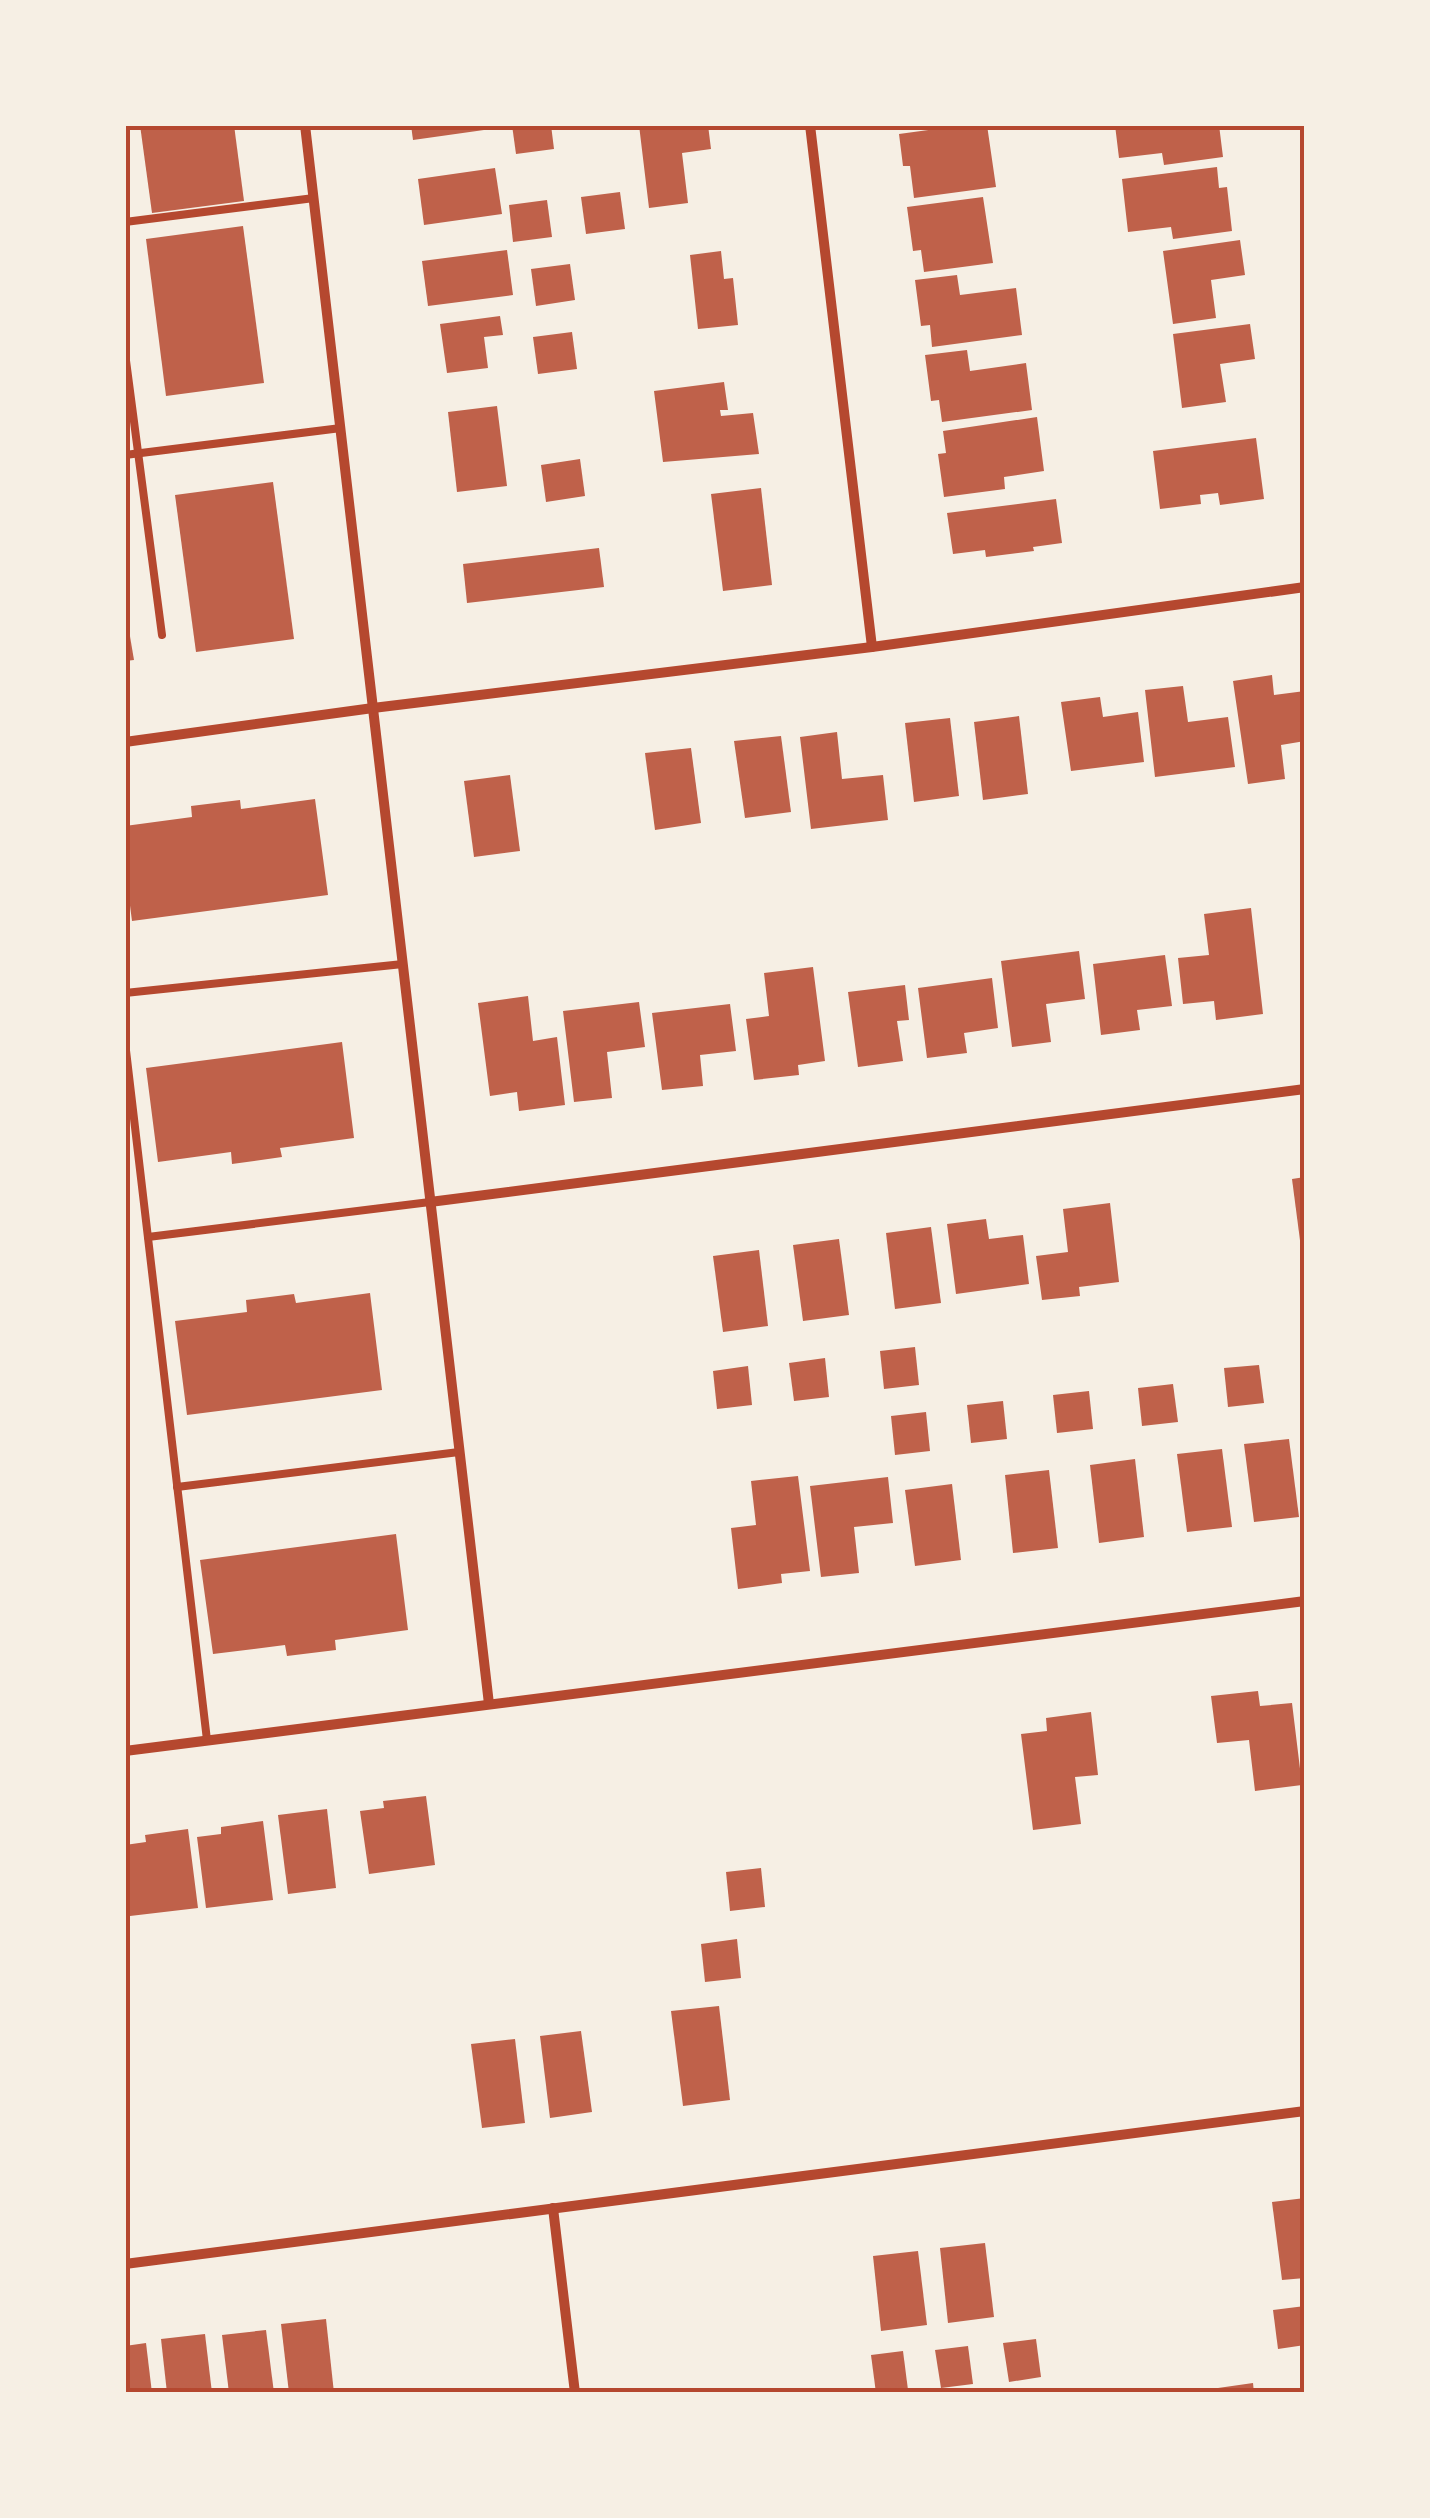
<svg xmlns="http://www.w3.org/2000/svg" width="1430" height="2518" font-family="'Alegreya Sans',sans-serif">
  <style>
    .building { fill: #bf614a }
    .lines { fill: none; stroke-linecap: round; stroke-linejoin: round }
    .service { stroke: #b5482f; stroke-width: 8 }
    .minor { stroke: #b5482f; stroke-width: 10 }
    .neatline { fill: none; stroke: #b5482f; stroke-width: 4 }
  </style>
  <rect width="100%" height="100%" fill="#f6efe4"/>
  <g class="building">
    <polygon points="140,125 234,125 244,201 152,213"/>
    <polygon points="411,125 490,125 491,129 413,140"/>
    <polygon points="512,125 551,125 554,149 516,154"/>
    <polygon points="639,125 708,125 711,149 682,153 688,203 649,208"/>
    <polygon points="965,125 987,125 996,187 914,198 910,166 903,166 899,134"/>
    <polygon points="1115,125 1219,125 1223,157 1164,165 1162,153 1119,158"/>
    <polygon points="1217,167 1219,188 1227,187 1232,231 1173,239 1171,227 1128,232 1122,179"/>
    <polygon points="495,168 502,214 424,225 418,179"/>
    <polygon points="620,192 625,229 586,234 581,197"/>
    <polygon points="983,197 993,263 924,272 921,250 913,251 907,207"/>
    <polygon points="547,200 552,237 513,242 509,205"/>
    <polygon points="243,226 264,383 166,396 146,239"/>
    <polygon points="1240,240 1245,275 1211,280 1216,318 1173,324 1163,251"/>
    <polygon points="507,250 513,295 428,306 422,261"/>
    <polygon points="721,251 724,279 733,278 738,325 698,329 690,255"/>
    <polygon points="570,264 575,300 536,306 531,269"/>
    <polygon points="957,275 960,295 1016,288 1022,335 932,347 930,325 921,326 915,280"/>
    <polygon points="500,316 503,335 484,337 488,368 447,373 440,324"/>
    <polygon points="1250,324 1255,359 1220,364 1226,402 1182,408 1173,334"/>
    <polygon points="572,332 577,369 538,374 533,337"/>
    <polygon points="967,350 970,371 1026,363 1032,410 942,422 939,400 931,401 925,355"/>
    <polygon points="724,382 728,410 720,410 721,416 753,413 759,454 663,462 654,391"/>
    <polygon points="497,406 507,486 457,492 448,412"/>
    <polygon points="1037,417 1044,471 1004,477 1005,489 944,497 938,454 946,453 943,431"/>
    <polygon points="1256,438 1264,499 1220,505 1218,493 1200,495 1201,504 1160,509 1153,451"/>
    <polygon points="580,459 585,496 546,502 541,465"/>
    <polygon points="273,482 294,639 196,652 175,495"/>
    <polygon points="761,488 772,585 723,591 711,494"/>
    <polygon points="1056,499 1062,543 1033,547 1034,551 986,557 985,550 953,554 947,513"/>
    <polygon points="599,548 604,587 467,603 463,564"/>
    <polygon points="125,607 134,660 125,661"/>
    <polygon points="1272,675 1274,695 1305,691 1305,741 1281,745 1285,779 1248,784 1233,681"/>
    <polygon points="1183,686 1188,722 1228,717 1235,767 1155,777 1145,690"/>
    <polygon points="1100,697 1103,717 1138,712 1144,762 1071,771 1061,702"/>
    <polygon points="1019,716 1028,794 983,800 974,722"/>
    <polygon points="950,718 959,796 914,802 905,723"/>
    <polygon points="837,732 842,779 883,775 888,820 811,829 800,737"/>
    <polygon points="781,736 791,812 745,818 734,741"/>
    <polygon points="691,748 701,823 655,830 645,753"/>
    <polygon points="510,775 520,851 474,857 464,781"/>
    <polygon points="315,799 328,895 132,921 125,867 125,826 192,817 191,806 240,800 241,809"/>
    <polygon points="1251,908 1263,1014 1216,1020 1214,1001 1183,1004 1178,958 1209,955 1204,914"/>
    <polygon points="1079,951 1085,999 1046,1004 1051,1042 1012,1047 1001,961"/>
    <polygon points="1165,955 1172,1006 1137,1010 1140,1030 1101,1035 1093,964"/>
    <polygon points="813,967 825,1061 798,1065 799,1075 754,1080 746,1019 769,1016 764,973"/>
    <polygon points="992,978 998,1028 964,1033 967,1053 927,1058 918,988"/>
    <polygon points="905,985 909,1020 897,1021 903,1061 858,1067 848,992"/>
    <polygon points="528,996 533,1041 557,1037 565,1105 519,1111 517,1092 490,1096 478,1003"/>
    <polygon points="639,1002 645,1047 607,1052 612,1098 574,1102 563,1011"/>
    <polygon points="730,1004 736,1051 700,1055 703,1086 662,1090 652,1013"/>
    <polygon points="342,1042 354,1138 280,1148 282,1157 232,1164 231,1152 158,1162 146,1068"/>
    <polygon points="1305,1177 1305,1248 1301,1248 1292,1179"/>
    <polygon points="1110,1203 1119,1282 1079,1287 1080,1296 1042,1300 1036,1256 1068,1252 1063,1209"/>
    <polygon points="986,1219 989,1239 1023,1235 1029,1284 956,1294 947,1224"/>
    <polygon points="931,1227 941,1303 895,1309 886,1233"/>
    <polygon points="839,1239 849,1315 803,1321 793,1245"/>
    <polygon points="759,1250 768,1326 723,1332 713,1256"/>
    <polygon points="370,1293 382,1390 187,1415 175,1321 247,1312 246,1300 294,1294 296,1303"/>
    <polygon points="915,1347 919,1385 884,1389 880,1351"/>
    <polygon points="825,1358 829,1397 794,1401 789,1363"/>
    <polygon points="1259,1365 1264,1403 1228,1407 1224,1368"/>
    <polygon points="748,1366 752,1405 717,1409 713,1371"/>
    <polygon points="1173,1384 1178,1422 1142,1426 1138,1388"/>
    <polygon points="1089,1391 1093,1429 1057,1433 1053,1395"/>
    <polygon points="1003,1401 1007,1439 971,1443 967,1405"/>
    <polygon points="926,1412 930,1451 895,1455 891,1416"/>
    <polygon points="1289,1439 1299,1517 1254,1522 1244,1444"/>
    <polygon points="1222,1449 1232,1527 1187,1532 1177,1454"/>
    <polygon points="1135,1459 1144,1537 1099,1543 1090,1465"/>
    <polygon points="1049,1470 1058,1548 1013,1553 1005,1475"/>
    <polygon points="798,1476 810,1571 781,1574 782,1583 738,1589 731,1528 756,1525 751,1481"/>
    <polygon points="888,1477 893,1523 854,1527 859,1573 821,1577 810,1486"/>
    <polygon points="952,1484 961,1560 915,1566 905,1490"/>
    <polygon points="396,1534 408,1630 335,1640 336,1650 287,1656 285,1645 213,1654 200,1560"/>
    <polygon points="1258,1691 1260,1706 1292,1703 1302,1785 1255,1791 1249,1740 1217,1743 1211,1696"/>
    <polygon points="1091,1712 1098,1775 1075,1777 1081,1824 1033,1830 1021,1734 1047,1731 1046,1718"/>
    <polygon points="426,1796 435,1865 369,1874 360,1811 384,1808 383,1801"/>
    <polygon points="327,1809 336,1888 288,1894 278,1815"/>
    <polygon points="263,1821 273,1900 206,1908 197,1837 221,1834 221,1827"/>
    <polygon points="188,1829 198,1908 130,1916 125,1845 146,1842 145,1835"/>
    <polygon points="761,1868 765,1907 730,1911 726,1872"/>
    <polygon points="737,1939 741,1978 705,1982 701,1944"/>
    <polygon points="719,2006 730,2100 683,2106 671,2011"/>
    <polygon points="581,2031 592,2112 550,2118 540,2036"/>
    <polygon points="515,2039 525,2123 482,2128 471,2044"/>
    <polygon points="1305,2198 1305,2278 1282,2280 1272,2202"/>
    <polygon points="985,2243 994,2317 948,2323 940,2248"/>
    <polygon points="918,2251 927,2325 881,2331 873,2256"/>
    <polygon points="1305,2306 1305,2345 1278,2349 1273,2310"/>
    <polygon points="326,2319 334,2393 289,2393 281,2324"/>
    <polygon points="266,2330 274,2393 229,2393 222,2335"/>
    <polygon points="205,2334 212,2393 167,2393 161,2339"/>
    <polygon points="1036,2339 1041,2377 1009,2382 1003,2343"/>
    <polygon points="146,2343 152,2393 125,2393 125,2346"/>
    <polygon points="968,2346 973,2384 941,2388 935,2350"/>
    <polygon points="903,2351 908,2390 876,2393 871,2355"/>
    <polygon points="1253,2383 1254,2393 1219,2393 1218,2388"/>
  </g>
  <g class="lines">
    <g class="service">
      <polyline points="125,222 314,198"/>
      <polyline points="125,353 162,635"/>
      <polyline points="125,455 341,428"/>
      <polyline points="125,993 403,964"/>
      <polyline points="125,1042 207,1740"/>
      <polyline points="148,1237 430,1202"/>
      <polyline points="177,1487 459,1452"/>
    </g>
    <g class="minor">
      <polyline points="305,125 489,1704"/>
      <polyline points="810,125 872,647"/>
      <polyline points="125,742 373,708 872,647 1305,587"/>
      <polyline points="430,1202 1305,1089"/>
      <polyline points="125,1751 1305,1601"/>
      <polyline points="553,2208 575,2393"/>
      <polyline points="125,2264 1305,2111"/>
    </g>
  </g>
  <rect width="1430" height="2518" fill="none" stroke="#f6efe4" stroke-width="255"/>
  <rect x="128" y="128" width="1174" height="2262" class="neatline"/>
</svg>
